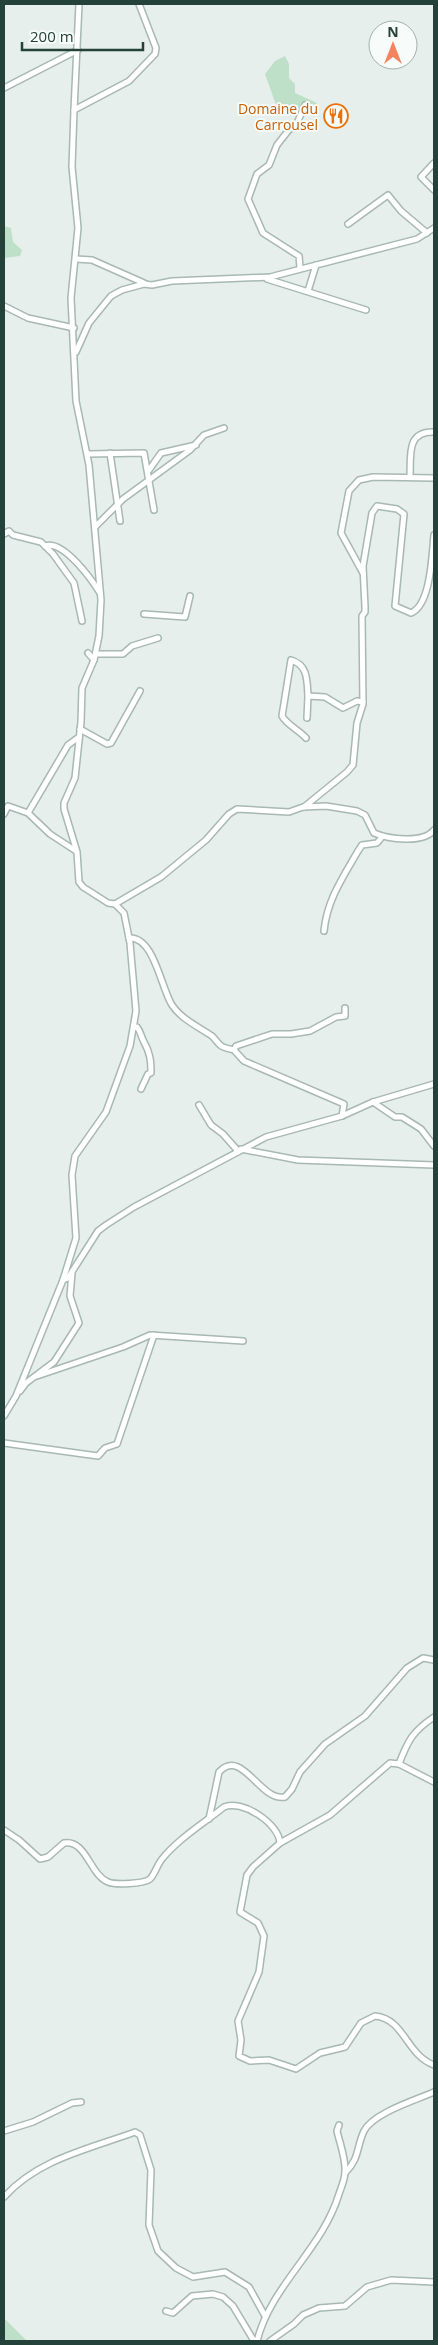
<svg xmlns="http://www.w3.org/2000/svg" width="438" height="2345" font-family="'Open Sans',sans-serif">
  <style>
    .green { fill: #bfe0c8 }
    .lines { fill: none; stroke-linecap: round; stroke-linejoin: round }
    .minor-casing { stroke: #a8b8b2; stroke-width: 8 }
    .minor { stroke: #fff; stroke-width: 5 }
    .labels { text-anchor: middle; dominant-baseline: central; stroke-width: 4; stroke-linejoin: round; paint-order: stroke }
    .food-label { font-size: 14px; fill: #c56008; stroke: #f7fbf9; text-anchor: end }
  </style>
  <rect width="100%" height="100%" fill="#e6efeb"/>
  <g class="green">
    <path d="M285,56L289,64V78L295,84V93L317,103L314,107C297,111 292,105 276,105L265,74L275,61Z"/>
    <polygon points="4,226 11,228 13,242 22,250 20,256 4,258"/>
    <polygon points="5,2319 27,2341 4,2341"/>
  </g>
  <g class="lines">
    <g class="minor-casing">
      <g id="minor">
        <path d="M139,4L156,48L155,54L129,81L74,110L72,167L78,228L71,298L76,401L89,465L101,600L99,636L94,660L82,688L81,722L75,778L64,803V809L77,852L79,882L83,887L108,903L115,904L161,877L206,840L229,814L237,809L289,812L303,807L326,806L357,811L365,815L374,833C388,839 423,844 434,830"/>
        <polyline points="4,88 78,50"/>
        <polyline points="74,110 79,4"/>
        <polyline points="434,163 421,177 434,190"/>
        <polyline points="348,224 388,195 401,211 427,233"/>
        <polyline points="76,259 92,260 144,283"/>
        <polyline points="300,268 299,256 263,233 248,199 257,174 269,165 277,145 288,131 297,123 305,105"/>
        <polyline points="267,279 366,310"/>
        <polyline points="308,291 316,265"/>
        <polyline points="4,306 28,318 74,328"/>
        <polyline points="76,352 89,323 111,296 122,290 144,284 152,285 172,281 270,277 417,239 434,228"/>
        <polyline points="110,453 120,521"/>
        <polyline points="88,454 144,453 154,510"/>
        <polyline points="149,470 161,453 196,445"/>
        <path d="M410,476C411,456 406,431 434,432"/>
        <polyline points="96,526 123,499 190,450 204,435 224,428"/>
        <polyline points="4,534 9,531 13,535 41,542 53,554 74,583 82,621"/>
        <path d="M45,546C63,539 92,580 100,593"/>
        <polyline points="363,573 341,533 349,491 359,480 373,477 434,478"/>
        <polyline points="144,614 185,617 190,596"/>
        <polyline points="88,653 94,660"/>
        <polyline points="96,654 123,654 132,646 158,638"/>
        <polyline points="307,718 308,696 325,697 343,708 357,701 363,702"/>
        <polyline points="80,729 107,744 111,743 140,691"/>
        <path d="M306,738C299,730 287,725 282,716L291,660C308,665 307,680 308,696"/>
        <path d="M304,807L347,772L353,765L357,723L363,704L362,616L365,612V607L363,566L372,513L377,506L397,509L404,514L395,606L411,613C431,605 432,554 434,535"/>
        <polyline points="28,813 50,834 76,851"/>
        <polyline points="4,814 8,806 28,813 68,745 79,737"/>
        <path d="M324,931C327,900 343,877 358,851L362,845L377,843L382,837"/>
        <path d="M129,938C154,936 161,988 172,1005C181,1019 199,1027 212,1036C215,1039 217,1042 220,1045C223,1048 230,1049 234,1050L236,1046L272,1034H291L310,1031L336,1017L345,1016V1008"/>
        <path d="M134,1028L137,1027C141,1032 141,1037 144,1042C150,1053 151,1060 151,1073L148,1074L141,1089"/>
        <polyline points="234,1050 244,1061 344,1104 342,1116"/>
        <polyline points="373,1102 395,1117 402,1117 421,1129 434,1146"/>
        <polyline points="199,1105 211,1125 223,1134 238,1151"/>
        <polyline points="241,1149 298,1160 434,1165"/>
        <polyline points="63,1280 68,1278 98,1231 106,1225 134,1207 266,1137 342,1116 373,1102 434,1084"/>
        <polyline points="37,1376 123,1347 150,1335 243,1341"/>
        <polyline points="20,1391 26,1383 54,1362 79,1323 70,1296 72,1273"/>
        <polyline points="4,1416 16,1396 63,1280 76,1238 72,1175 75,1156 106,1112 130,1046 136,1011 130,943 124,913 115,904"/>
        <polyline points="4,1443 98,1456 105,1448 117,1444 154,1335"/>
        <polyline points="399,1764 434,1782"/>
        <path d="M209,1819L219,1772C242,1747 260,1802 285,1797L292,1789L300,1772L325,1744L365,1716L407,1668L423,1658L434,1660"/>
        <path d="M4,1830L19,1840L40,1859L48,1857L64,1843C86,1839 90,1875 108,1882C115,1885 144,1884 150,1879C155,1874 157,1865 162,1859C178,1839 204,1823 224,1807C241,1799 279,1823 280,1843L253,1867L247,1875L240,1912L258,1923L264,1936L259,1972L238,2021L241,2040L239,2056L250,2061L269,2060L296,2069L320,2053L345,2047L361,2023L375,2016C405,2019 406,2055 434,2065"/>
        <path d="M280,1843L330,1815L390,1763L399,1764C408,1740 413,1731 434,1717"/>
        <polyline points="4,2131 33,2122 72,2103 81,2102"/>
        <path d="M345,2173C360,2158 356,2148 364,2131C373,2113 416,2100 434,2092"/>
        <path d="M4,2197C38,2159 89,2149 135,2132L140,2135L151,2170L149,2225L158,2251L176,2268L193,2277L225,2272L249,2287L265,2316"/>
        <polyline points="166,2311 173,2313 192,2296 213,2294 223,2297 233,2306 254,2341"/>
        <path d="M257,2341C271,2285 322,2250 339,2194C341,2188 345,2179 345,2172C346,2159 340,2144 337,2131L339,2125"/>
        <polyline points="270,2341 294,2324 303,2315 319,2308 345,2306 367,2287 391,2280 434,2282"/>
      </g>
    </g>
    <use href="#minor" class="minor"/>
  </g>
  <defs>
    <g id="restaurant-ring" transform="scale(1.25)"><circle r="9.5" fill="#f7fbf9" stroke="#e8710a" stroke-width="1.5"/><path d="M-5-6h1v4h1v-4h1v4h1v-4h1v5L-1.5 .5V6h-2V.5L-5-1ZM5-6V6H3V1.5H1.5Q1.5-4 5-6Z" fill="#e8710a"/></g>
  </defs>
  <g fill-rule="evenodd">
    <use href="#restaurant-ring" x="336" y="116"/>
  </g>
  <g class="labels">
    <g class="food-label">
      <text x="318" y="108">Domaine du<tspan x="318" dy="16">Carrousel</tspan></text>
    </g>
  </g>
  <rect width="438" height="2345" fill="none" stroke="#24423a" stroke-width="10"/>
  <g transform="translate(393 45)"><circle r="24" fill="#f7fbf9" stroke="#a3b1ad"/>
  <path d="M0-4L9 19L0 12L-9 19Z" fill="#f4845f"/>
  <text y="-8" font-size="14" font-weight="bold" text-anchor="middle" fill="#24423a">N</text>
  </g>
  <path d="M22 42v8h121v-8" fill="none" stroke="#24423a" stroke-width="2.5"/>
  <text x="30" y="42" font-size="15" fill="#24423a" stroke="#f7fbf9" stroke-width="4" paint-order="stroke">200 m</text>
</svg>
